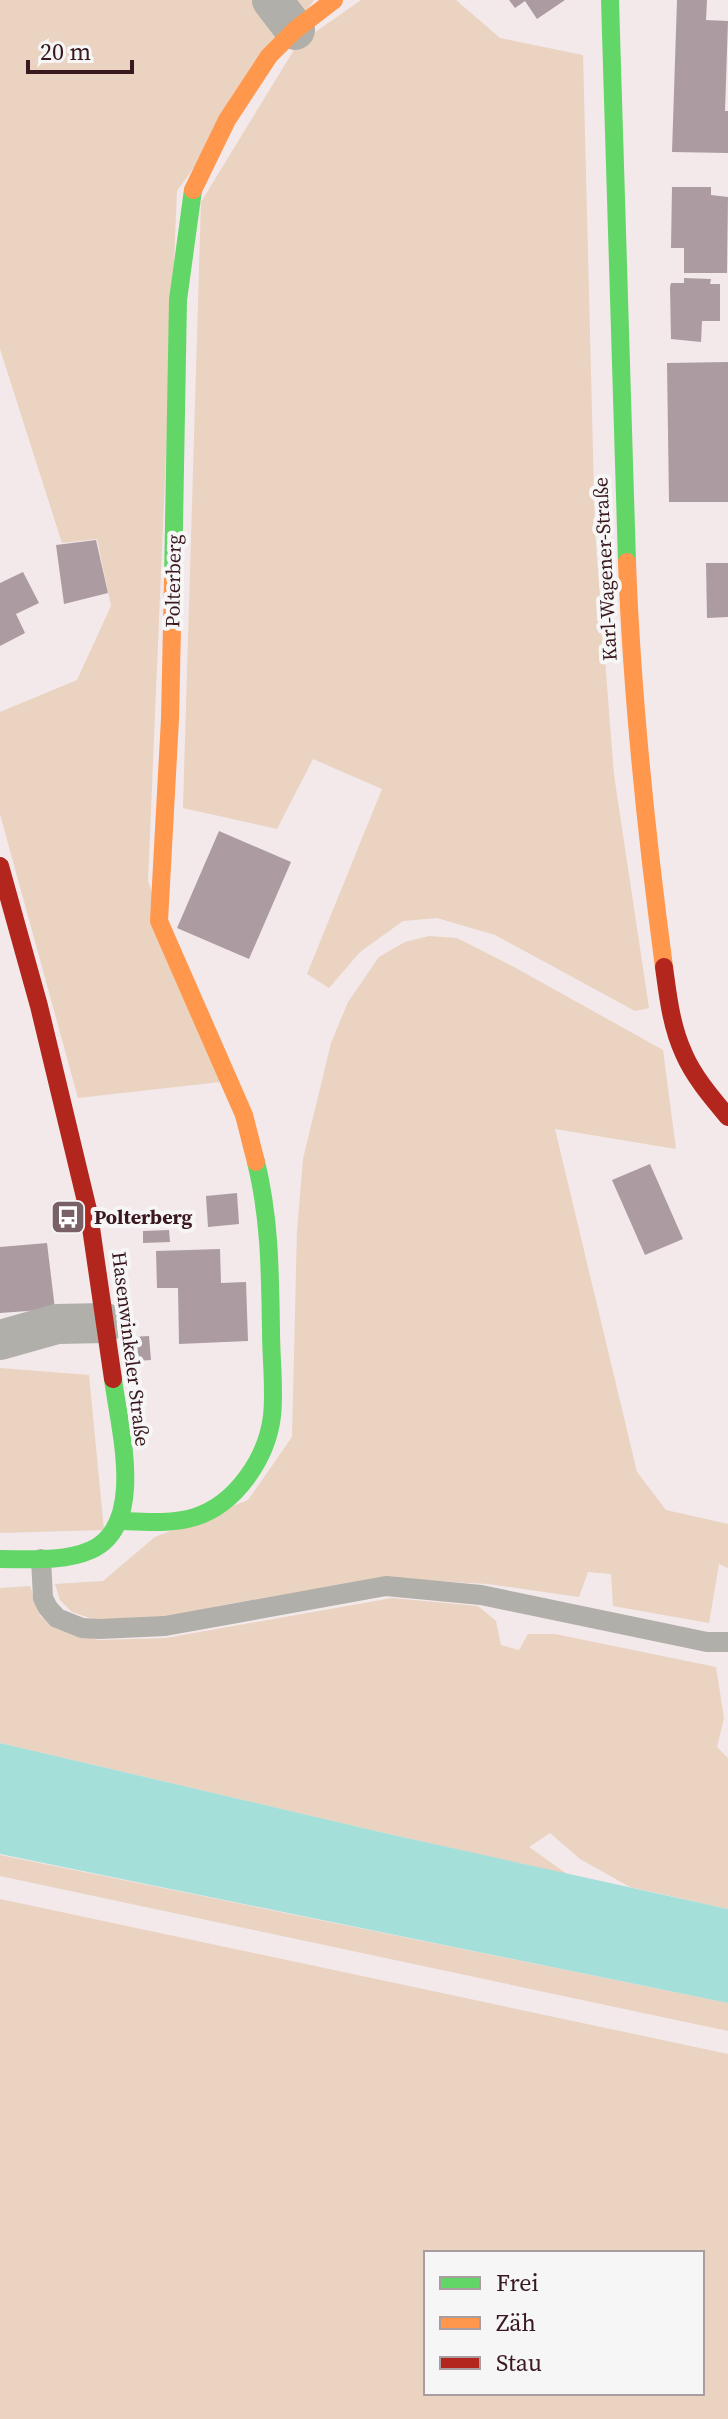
<svg xmlns="http://www.w3.org/2000/svg" width="728" height="2419" font-family="'Source Serif 4',serif">
  <style>
    .green { fill: #ead3c0; fill-rule: evenodd }
    .water { fill: #a5dfda }
    .building { fill: #ac9ca2 }
    .lines { fill: none; stroke-linecap: round; stroke-linejoin: round }
    .lane { stroke: #b0afa9; stroke-width: 20 }
    .street { stroke: #b0afa9; stroke-width: 40 }
    .fast { stroke: #63d668; stroke-width: 18 }
    .slow { stroke: #ff974d; stroke-width: 18 }
    .jam { stroke: #b3261e; stroke-width: 18 }
    .labels { text-anchor: middle; dominant-baseline: central; stroke-width: 8; stroke-linejoin: round; paint-order: stroke }
    .street-label { font-size: 20px; fill: #39181f; stroke: #f6f6f6 }
    .poi-label { font-size: 20px; font-weight: bold; fill: #39181f; stroke: #f6f6f6; text-anchor: start }
  </style>
  <rect width="100%" height="100%" fill="#f3e8ea"/>
  <g class="green">
    <polygon points="0,0 314,0 177,191 148,881 220,1082 78,1098 0,814 0,712 77,680 111,606 97,539 62,543 0,349"/>
    <polygon points="361,0 456,0 500,38 583,55 595,532 614,775 649,1008 635,1011 495,935 437,918 403,921 360,952 329,988 307,974 382,789 313,759 277,829 183,808 201,202 297,45"/>
    <polygon points="429,936 457,938 514,967 663,1050 676,1149 555,1129 637,1472 666,1510 728,1524 728,1568 719,1564 709,1623 613,1606 611,1574 588,1572 579,1597 488,1584 381,1578 228,1604 157,1619 102,1622 72,1612 60,1600 55,1584 103,1581 155,1537 248,1500 292,1437 297,1231 303,1159 331,1043 348,1002 379,957 405,942"/>
    <polygon points="0,1368 89,1375 104,1530 0,1533"/>
    <polygon points="30,1586 40,1616 57,1629 98,1640 166,1638 392,1598 478,1606 496,1621 501,1645 519,1650 528,1634 555,1634 716,1667 724,1718 717,1747 728,1758 728,1909 630,1887 580,1859 550,1833 529,1847 567,1874 393,1835 0,1743 0,1588"/>
    <polygon points="0,1855 728,2003 728,2031 0,1876"/>
    <path d="M0,1899L728,2054V2419H0ZM426,2253H702V2393H426Z"/>
  </g>
  <polygon class="water" points="0,1743 393,1835 728,1909 728,2003 0,1854"/>
  <g class="building">
    <polygon points="509,0 565,0 537,19 525,1 515,8"/>
    <polygon points="677,0 707,0 706,20 728,21 725,111 728,111 728,153 672,152"/>
    <polygon points="672,187 711,187 711,195 728,197 727,273 684,273 684,248 671,248"/>
    <polygon points="684,278 711,279 710,284 720,284 720,321 702,321 701,342 671,339 670,287 671,283 684,283"/>
    <polygon points="728,362 728,502 669,502 667,363"/>
    <polygon points="96,540 108,593 64,604 56,545"/>
    <polygon points="706,563 728,563 728,617 707,618"/>
    <polygon points="23,572 39,603 16,614 25,633 0,646 0,583"/>
    <polygon points="219,831 291,862 249,959 177,928"/>
    <polygon points="650,1164 683,1239 645,1255 612,1180"/>
    <polygon points="237,1193 239,1224 208,1227 206,1196"/>
    <polygon points="169,1230 170,1242 143,1243 143,1231"/>
    <polygon points="47,1243 55,1309 0,1313 0,1247"/>
    <polygon points="220,1249 221,1283 246,1282 248,1341 179,1344 178,1288 157,1288 156,1251"/>
    <polygon points="149,1336 151,1360 135,1361 132,1337"/>
  </g>
  <g class="lines">
    <polyline class="lane" points="41,1559 43,1598 48,1608 57,1618 82,1628 99,1629 165,1626 386,1586 481,1595 707,1642 728,1642"/>
    <g class="street">
      <polyline points="272,0 295,30"/>
      <polyline points="0,1340 57,1324 105,1323"/>
    </g>
    <g class="fast">
      <polyline points="610,0 627,562"/>
      <polyline points="173,579 178,300 193,190"/>
      <path d="M122,1521C145,1522 173,1524 195,1517C236,1504 267,1458 272,1416C275,1389 271,1359 271,1331C270,1272 270,1219 256,1162"/>
      <path d="M0,1559C29,1559 64,1562 91,1550C147,1525 119,1427 113,1379"/>
    </g>
    <g class="slow">
      <polyline points="193,190 227,120 269,56 295,30 334,0"/>
      <path d="M627,562C632,698 646,832 664,967"/>
      <polyline points="173,579 170,719 159,921 244,1115 256,1162"/>
    </g>
    <g class="jam">
      <polyline points="0,866 39,1006 89,1214 113,1379"/>
      <path d="M664,967C668,996 671,1026 684,1054C694,1077 712,1098 728,1117"/>
    </g>
  </g>
  <defs>
    <g id="bus-square" transform="scale(1.8)"><rect x="-9" y="-9" width="18" height="18" rx="4" fill="#7a6166" stroke="#f6f6f6"/><path d="M-5-6H5V4H4V6H2V4H-2V6H-4V4H-5ZM-3.5-4V0h7V-4ZM-3.5 1.2v1.5H-2V1.2ZM2 1.2v1.5H3.5V1.2Z" fill="#fff"/></g>
  </defs>
  <g fill-rule="evenodd">
    <use href="#bus-square" x="68" y="1217"/>
  </g>
  <g class="labels">
    <g class="street-label">
      <text transform="translate(605 569) rotate(-93)">Karl-Wagener-Straße</text>
      <text transform="translate(173 581) rotate(-89)">Polterberg</text>
      <text transform="translate(131 1349) rotate(83)">Hasenwinkeler Straße</text>
    </g>
    <g class="poi-label">
      <text x="94" y="1217">Polterberg</text>
    </g>
  </g>
  <rect x="424" y="2251" width="280" height="144" fill="#f6f6f6" stroke="#aa9da0" stroke-width="2"/>
  <rect x="440" y="2277" width="40" height="12" fill="#63d668" stroke="#aa9da0" stroke-width="2"/>
  <text x="496" y="2291" font-size="24" fill="#39181f">Frei</text>
  <rect x="440" y="2317" width="40" height="12" fill="#ff974d" stroke="#aa9da0" stroke-width="2"/>
  <text x="496" y="2331" font-size="24" fill="#39181f">Zäh</text>
  <rect x="440" y="2357" width="40" height="12" fill="#b3261e" stroke="#aa9da0" stroke-width="2"/>
  <text x="496" y="2371" font-size="24" fill="#39181f">Stau</text>
  <path d="M28 60v12h104v-12" fill="none" stroke="#39181f" stroke-width="4"/>
  <text x="40" y="60" font-size="24" fill="#39181f" stroke="#f6f6f6" stroke-width="6" paint-order="stroke">20 m</text>
</svg>
